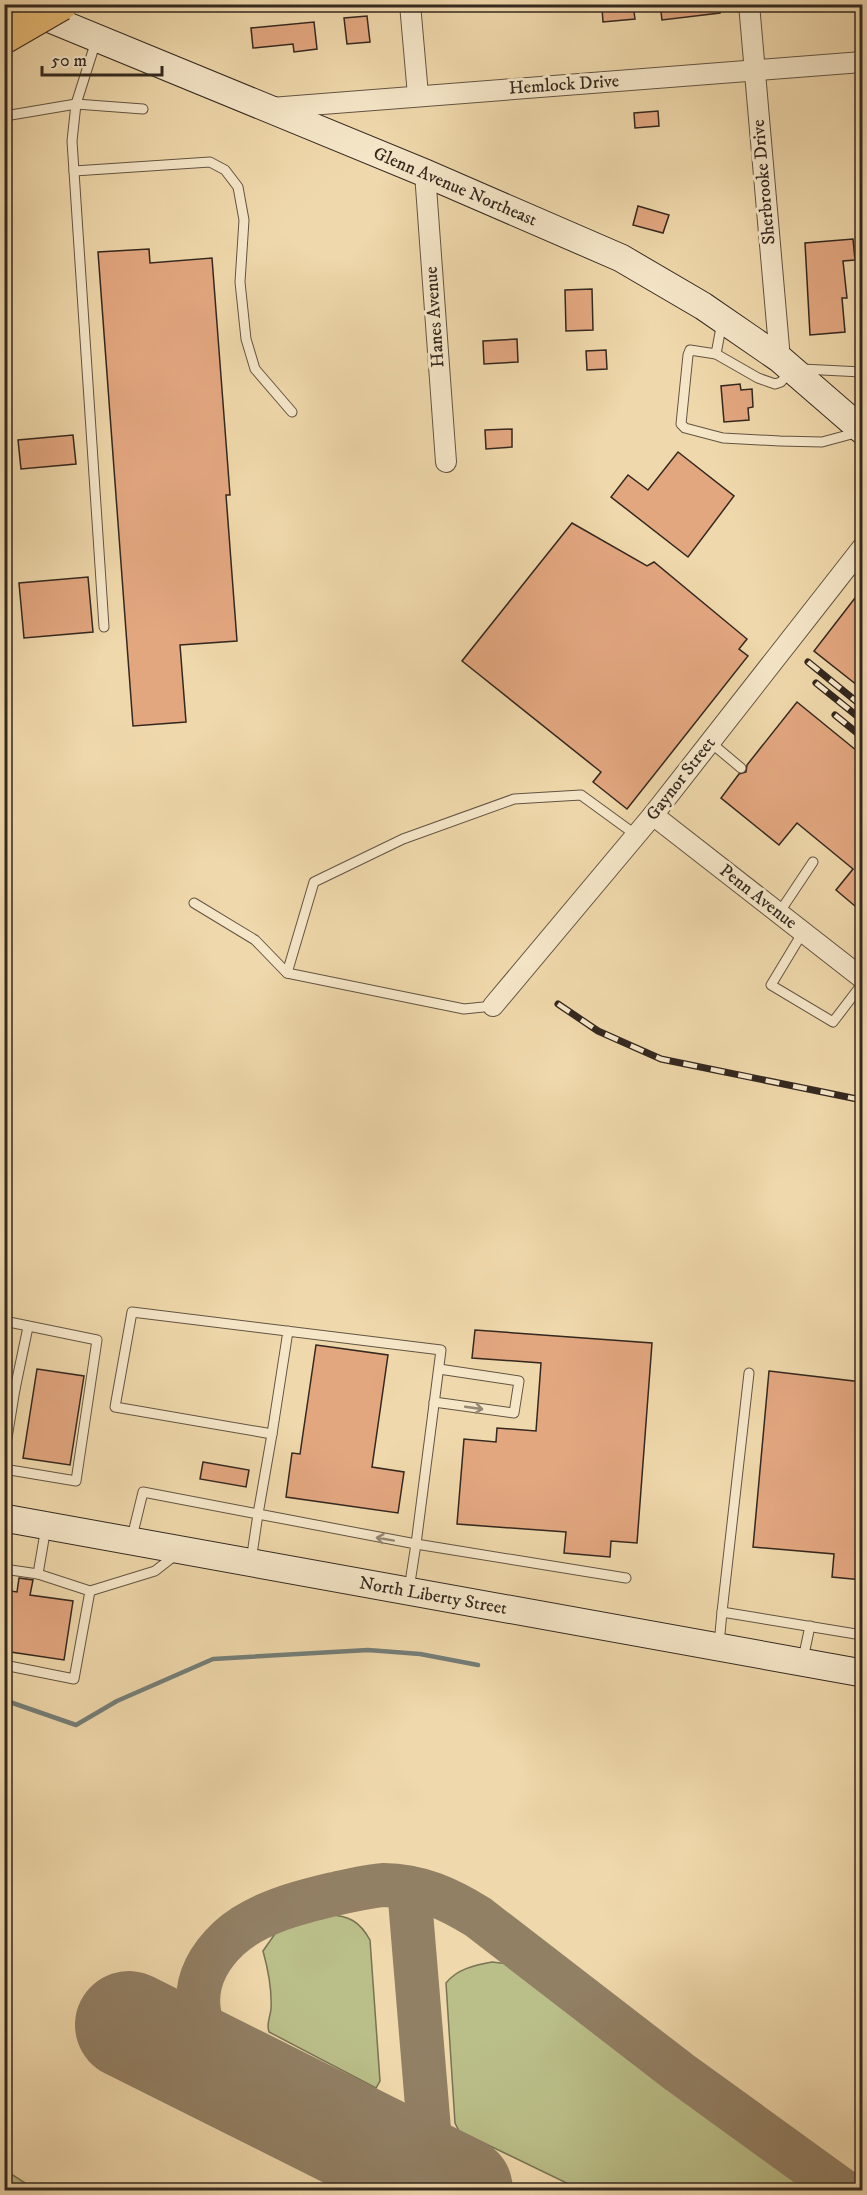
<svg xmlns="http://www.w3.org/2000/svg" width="867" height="2195" font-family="'IM FELL DW Pica',serif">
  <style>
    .green { fill: #babe88; stroke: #777354; stroke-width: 1.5 }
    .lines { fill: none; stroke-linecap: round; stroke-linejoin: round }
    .stream { stroke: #747e78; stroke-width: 4.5 }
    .taxiway { stroke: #928065; stroke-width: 44 }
    .runway { stroke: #928065; stroke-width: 108 }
    .building { fill: #e3a780; stroke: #34281f; stroke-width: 1.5 }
    .lane-casing { stroke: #635442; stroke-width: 11 }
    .street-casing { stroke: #635442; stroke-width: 22 }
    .secondary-casing { stroke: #34281f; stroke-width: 29 }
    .lane { stroke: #f5e6c8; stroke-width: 9 }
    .street { stroke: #f5e6c8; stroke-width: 20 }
    .secondary { stroke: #f5e6c8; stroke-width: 27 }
    .rail-casing { stroke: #34281f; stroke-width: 7 }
    .rail { stroke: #f5e6c8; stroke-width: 4.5; stroke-dasharray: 14; stroke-linecap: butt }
    .highway-bridge-casing { stroke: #34281f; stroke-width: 35; stroke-linecap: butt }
    .highway-bridge { stroke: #e8bc76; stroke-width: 33 }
    .oneway { stroke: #948774 }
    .labels { text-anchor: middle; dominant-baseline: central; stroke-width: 6; stroke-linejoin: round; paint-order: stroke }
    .street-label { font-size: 18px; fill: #34281f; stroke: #f5e6c8 }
  </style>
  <rect width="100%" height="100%" fill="#efd8ab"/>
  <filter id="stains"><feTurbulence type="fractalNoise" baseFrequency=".00333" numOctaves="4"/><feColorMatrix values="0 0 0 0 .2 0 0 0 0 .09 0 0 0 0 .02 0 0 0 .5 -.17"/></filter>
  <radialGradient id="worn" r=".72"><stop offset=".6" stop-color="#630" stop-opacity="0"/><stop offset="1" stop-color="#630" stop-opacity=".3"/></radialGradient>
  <g class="green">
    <path d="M328,1915C349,1915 360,1922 370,1940L380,2081L376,2088L269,2032C266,2024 270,2018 271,2009C272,1990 268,1969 263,1951L277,1931Z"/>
    <path d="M492,1962L509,1964L522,1970L811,2190H581L459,2131L455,2123L446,1983C457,1969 475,1965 492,1962Z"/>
    <polygon points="5,2170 36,2190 5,2190"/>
  </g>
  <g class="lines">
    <polyline class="stream" points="4,1700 76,1725 117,1701 213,1659 368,1650 420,1654 478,1665"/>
    <g class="taxiway">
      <polyline points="409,1888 433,2178"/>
      <path d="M240,2080C195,2037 179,1985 229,1938C256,1913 300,1902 334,1894C350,1891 367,1886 384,1885C419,1885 449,1899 478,1917L679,2072L842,2190"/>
    </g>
    <polyline class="runway" points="129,2025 459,2190"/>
  </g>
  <g class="building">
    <polygon points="660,4 720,4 720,13 662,20"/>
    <polygon points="633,5 635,19 603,22 602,8"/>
    <polygon points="367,16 370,42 347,44 344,18"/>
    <polygon points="314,22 317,49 294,52 293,44 253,48 251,28"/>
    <polygon points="658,111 659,126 635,128 634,113"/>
    <polygon points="638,206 669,215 663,233 633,225"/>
    <polygon points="853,239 855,260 843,261 847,298 842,298 845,332 810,335 805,243"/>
    <polygon points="149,249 150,263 212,258 230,495 226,495 237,641 180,645 186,722 133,726 98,252"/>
    <polygon points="592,289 593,330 566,331 565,290"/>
    <polygon points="517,339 518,362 484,364 483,341"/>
    <polygon points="606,350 607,369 587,370 586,351"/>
    <polygon points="740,384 741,390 752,389 753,407 748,408 749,420 724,422 721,386"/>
    <polygon points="512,429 512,447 486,449 485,430"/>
    <polygon points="73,435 76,464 21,469 18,440"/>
    <polygon points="678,452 734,496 688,557 611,497 628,475 648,490"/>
    <polygon points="572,523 647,566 654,562 747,639 739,649 748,656 627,809 593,782 601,772 462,661"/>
    <polygon points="88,577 93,632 24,638 19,583"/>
    <polygon points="862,589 862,689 814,651"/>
    <polygon points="797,702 862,755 862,912 836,890 853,869 797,823 779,845 721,798 739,774 746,772 747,765"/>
    <polygon points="475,1330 652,1343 637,1543 611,1541 610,1557 564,1553 566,1532 457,1524 464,1439 496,1442 497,1428 536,1431 541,1363 472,1358"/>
    <polygon points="316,1345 388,1355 372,1467 404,1472 398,1513 286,1497 292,1453 300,1454"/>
    <polygon points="37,1369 84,1376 70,1465 23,1458"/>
    <polygon points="769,1371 862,1382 862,1580 832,1577 834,1554 753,1547"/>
    <polygon points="203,1462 249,1470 246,1487 200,1479"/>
    <polygon points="19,1578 33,1580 30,1595 73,1601 64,1660 4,1651 4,1590 17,1592"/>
  </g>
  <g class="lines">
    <g class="lane-casing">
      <g id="lane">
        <polyline points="96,41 76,104 72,141 104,627"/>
        <polyline points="5,116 76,104 143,109"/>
        <polyline points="74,171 210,162 225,170 238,187 244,220 240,282 246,339 255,369 292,412"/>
        <polyline points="722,322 716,354 690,350 688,355 681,424 685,428 723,438 780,441 822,442 859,432"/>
        <polyline points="716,354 758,378 775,384 781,382 790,371"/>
        <polyline points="802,369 862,372"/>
        <polyline points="710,742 741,768"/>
        <polyline points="194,903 255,940 287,973 464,1009 493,1006"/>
        <polyline points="779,913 813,862"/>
        <polyline points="803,932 771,985 833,1022 862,984"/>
        <polyline points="287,973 314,882 403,839 514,799 581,795 636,835"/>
        <polyline points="4,1321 97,1340 76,1481 4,1469"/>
        <polyline points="288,1331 272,1434 115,1407 132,1312 441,1350 416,1544 626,1578"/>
        <polyline points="4,1383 15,1389 4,1456"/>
        <polyline points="15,1389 28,1327"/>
        <polyline points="434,1402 514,1413 519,1381 439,1369"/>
        <polyline points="272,1434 258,1514 416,1544 409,1589"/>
        <polyline points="132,1537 143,1492 258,1514 251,1561"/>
        <polyline points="4,1569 38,1574 90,1591 74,1679 4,1665"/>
        <polyline points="38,1574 46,1527"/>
        <polyline points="90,1591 155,1571 178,1553"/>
        <polyline points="722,1612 749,1373"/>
        <polyline points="719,1644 722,1612 862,1635"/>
        <polyline points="803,1659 810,1626"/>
      </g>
    </g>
    <g class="street-casing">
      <g id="street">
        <polyline points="410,4 418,95"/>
        <polyline points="749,4 780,359"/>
        <polyline points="271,108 862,62"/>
        <polyline points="425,173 446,462"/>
        <polyline points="653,815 862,978"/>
        <polyline points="493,1006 653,815 862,548"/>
      </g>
    </g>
    <g class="secondary-casing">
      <g id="secondary">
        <polyline points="14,4 425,173 621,258 703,306 780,359 862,430"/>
        <polyline points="4,1518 862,1673"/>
      </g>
    </g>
    <use href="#lane" class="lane"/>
    <use href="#street" class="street"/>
    <use href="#secondary" class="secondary"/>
    <g class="rail-casing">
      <g id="rail">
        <polyline points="808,662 862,706"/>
        <polyline points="816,683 862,720"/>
        <polyline points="835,715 862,737"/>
        <polyline points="558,1004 598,1031 661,1059 862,1100"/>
      </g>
    </g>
    <use href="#rail" class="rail"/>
    <g class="highway-bridge-casing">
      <polyline id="highway-bridge" points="4,37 61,4"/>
    </g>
    <use href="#highway-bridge" class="highway-bridge"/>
  </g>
  <defs><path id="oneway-shaft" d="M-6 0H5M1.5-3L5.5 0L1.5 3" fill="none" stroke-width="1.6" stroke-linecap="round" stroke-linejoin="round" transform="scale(1.5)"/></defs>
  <g class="oneway">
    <use href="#oneway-shaft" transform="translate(474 1408) rotate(8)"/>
    <use href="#oneway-shaft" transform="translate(385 1539) rotate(-170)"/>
  </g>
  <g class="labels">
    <g class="street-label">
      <text transform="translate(564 85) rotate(-4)">Hemlock Drive</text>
      <text transform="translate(764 182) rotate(-95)">Sherbrooke Drive</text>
      <text transform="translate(455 187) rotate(23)">Glenn Avenue Northeast</text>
      <text transform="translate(435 317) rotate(-94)">Hanes Avenue</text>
      <text transform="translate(681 779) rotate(-52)">Gaynor Street</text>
      <text transform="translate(758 897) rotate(38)">Penn Avenue</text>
      <text transform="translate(433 1596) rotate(10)">North Liberty Street</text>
    </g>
  </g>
  <rect width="867" height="2195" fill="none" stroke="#efd8ab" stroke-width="24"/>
  <rect x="6" y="6" width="855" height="2183" fill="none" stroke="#34281f" stroke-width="3"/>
  <rect x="12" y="12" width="843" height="2171" fill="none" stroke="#34281f" stroke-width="1.5"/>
  <path d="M42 66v9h120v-9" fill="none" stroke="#34281f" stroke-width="3"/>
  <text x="51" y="66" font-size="18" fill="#34281f" stroke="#f5e6c8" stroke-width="4.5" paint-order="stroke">50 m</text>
  <rect width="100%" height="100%" filter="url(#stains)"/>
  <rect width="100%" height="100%" fill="url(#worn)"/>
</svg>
